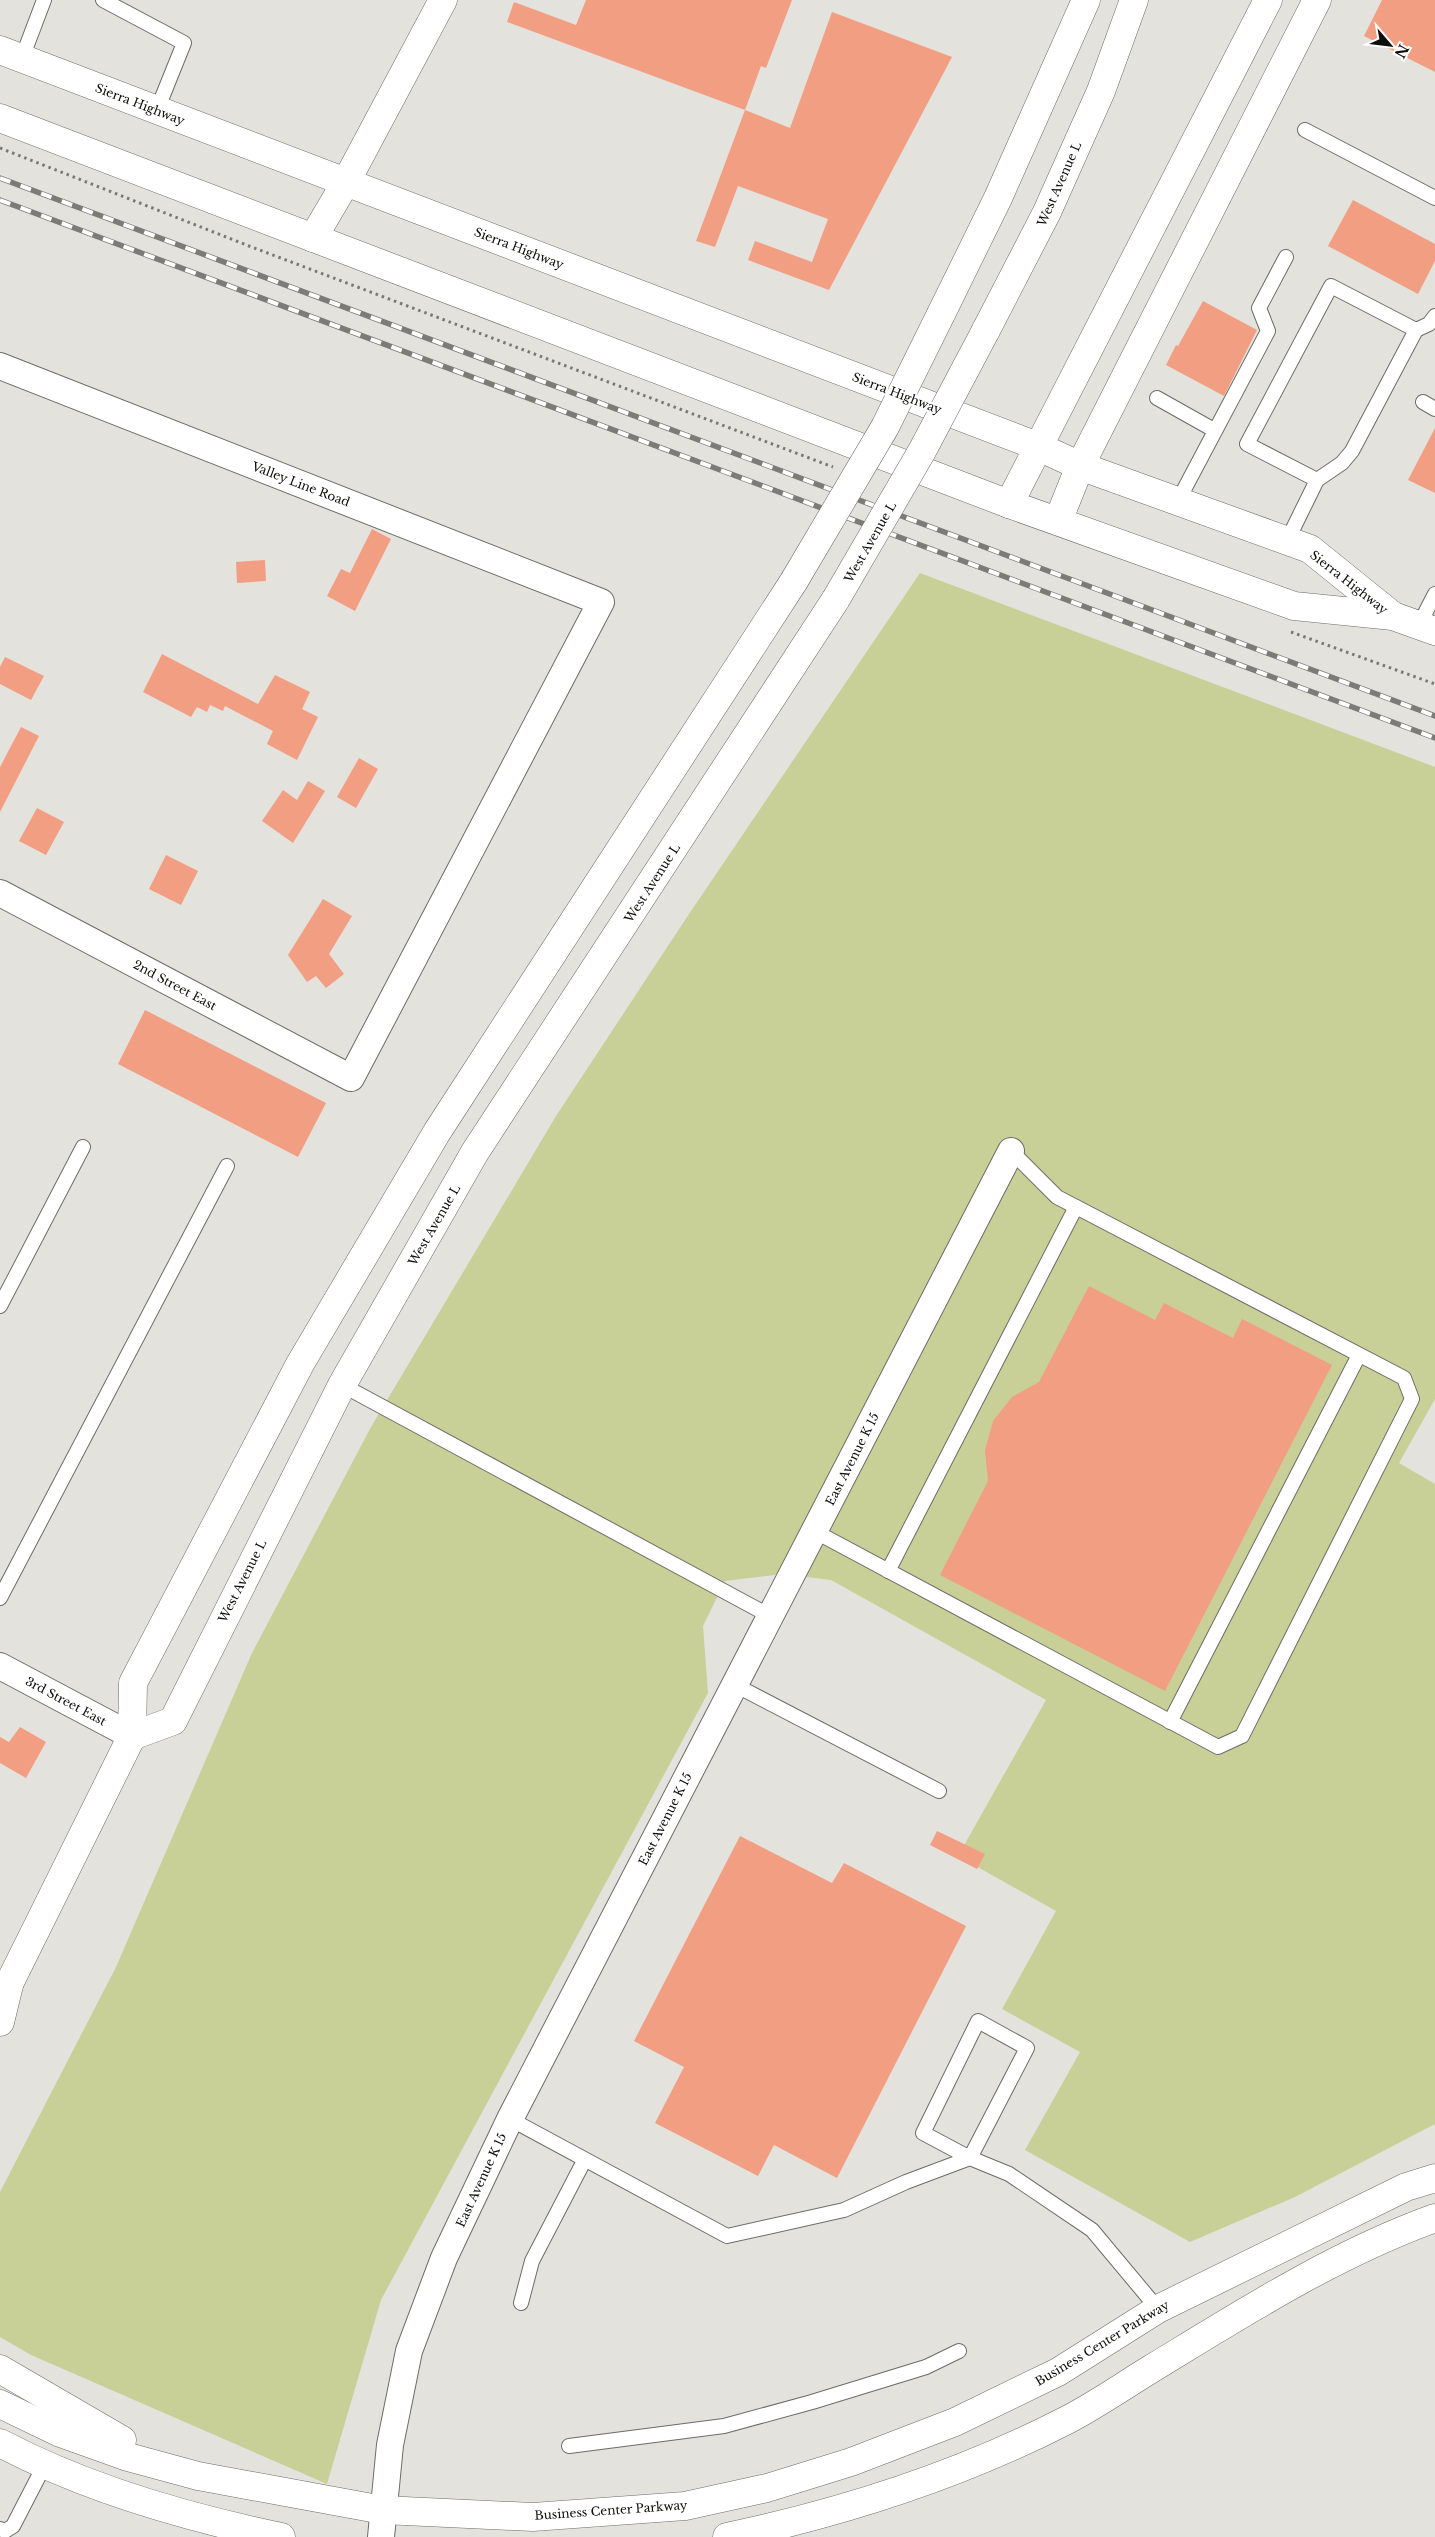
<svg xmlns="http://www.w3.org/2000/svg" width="1435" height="2537" font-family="'Libre Baskerville',serif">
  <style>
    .green { fill: #c8d098 }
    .building { fill: #f19e83 }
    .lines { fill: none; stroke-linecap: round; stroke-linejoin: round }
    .service-casing { stroke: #6e6c67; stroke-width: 16 }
    .minor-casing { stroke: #6e6c67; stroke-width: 28 }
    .secondary-casing { stroke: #6e6c67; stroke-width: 29 }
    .primary-casing { stroke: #6e6c67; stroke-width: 29 }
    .path { stroke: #797874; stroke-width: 3; stroke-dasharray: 2.5 4; stroke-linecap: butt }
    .service { stroke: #fff; stroke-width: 14 }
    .minor { stroke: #fff; stroke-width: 26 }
    .secondary { stroke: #fff; stroke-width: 28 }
    .primary { stroke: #fff; stroke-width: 28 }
    .rail-casing { stroke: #7c7b77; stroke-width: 5.5 }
    .rail { stroke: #fff; stroke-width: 4; stroke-dasharray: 11; stroke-linecap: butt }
    .primary-bridge-casing { stroke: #6e6c67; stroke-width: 29; stroke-linecap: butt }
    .primary-bridge { stroke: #fff; stroke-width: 28 }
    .labels { text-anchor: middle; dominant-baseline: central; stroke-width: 4.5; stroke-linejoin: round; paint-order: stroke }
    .street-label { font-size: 12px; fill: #0d0d0b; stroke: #fff }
  </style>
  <rect width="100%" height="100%" fill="#e4e2dd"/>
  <polygon class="green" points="920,573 1435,767 1435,1399 1399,1463 1435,1484 1435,2124 1295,2197 1190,2242 1025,2150 1080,2052 1002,2009 1056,1911 958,1856 1046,1700 831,1580 782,1574 725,1581 703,1626 708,1693 381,2300 327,2484 31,2355 0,2337 0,2192 116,1967 252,1653 371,1427 556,1116 689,914"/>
  <g class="building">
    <polygon points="586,0 792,0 766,68 761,66 745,110 507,22 514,2 576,25"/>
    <polygon points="1382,0 1435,0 1435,72 1364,36"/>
    <polygon points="832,12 952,57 829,290 748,260 755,241 812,262 828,219 738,186 715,247 696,241 745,110 790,128"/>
    <polygon points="1353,200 1435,244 1435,261 1418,294 1328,246"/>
    <polygon points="1203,301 1257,330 1224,396 1166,365 1176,345 1178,346"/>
    <polygon points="1435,428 1435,493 1408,480"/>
    <polygon points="372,529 391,539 355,611 327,596 341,569 350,573"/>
    <polygon points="265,560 266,581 237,583 236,562"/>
    <polygon points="162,654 258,704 275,675 310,692 302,709 318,717 297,760 267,744 273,731 225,706 223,711 210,705 207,712 197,707 191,717 143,692"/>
    <polygon points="5,657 44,676 31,700 0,684 0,667"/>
    <polygon points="21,727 39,736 0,812 0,767"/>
    <polygon points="359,758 378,769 356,808 337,797"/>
    <polygon points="308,781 325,791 293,843 262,821 283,790 297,800"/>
    <polygon points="37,808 64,822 46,855 19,841"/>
    <polygon points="166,855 198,871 181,905 149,889"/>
    <polygon points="323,899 352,916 329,954 344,974 326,988 316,976 307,982 288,955"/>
    <polygon points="145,1010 326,1103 298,1157 118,1064"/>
    <polygon points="1089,1286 1155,1320 1164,1303 1233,1338 1242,1319 1332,1365 1165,1691 940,1575 988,1481 985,1450 993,1421 1012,1397 1039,1382"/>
    <polygon points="20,1727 46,1742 26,1778 0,1763 0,1737 9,1742"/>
    <polygon points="937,1831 985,1854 977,1869 930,1845"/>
    <polygon points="740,1836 832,1883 844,1863 966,1926 837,2178 774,2145 758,2176 655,2123 684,2067 634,2041"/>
  </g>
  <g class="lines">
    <g class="service-casing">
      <g id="service">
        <polyline points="103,0 184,43 157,110"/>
        <polyline points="22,58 44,0"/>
        <polyline points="1305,130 1435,198"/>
        <polyline points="1416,330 1429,324 1435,316"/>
        <polyline points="1157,398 1214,430"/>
        <polyline points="1423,402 1435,409"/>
        <polyline points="1178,501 1268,331 1259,308 1286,257"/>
        <polyline points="1287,541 1317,480 1342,463 1352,451 1416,330 1331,286 1247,444 1317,480"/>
        <polyline points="1419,625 1435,594"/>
        <polyline points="0,1306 83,1147"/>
        <polyline points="342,1385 770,1616"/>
        <polyline points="814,1531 1218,1747 1242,1736 1412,1399 1404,1378 1057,1197 1011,1151"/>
        <polyline points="888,1571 1076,1207"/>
        <polyline points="0,1598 227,1166"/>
        <polyline points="735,1685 939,1791"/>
        <polyline points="1170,1722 1359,1355"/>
        <polygon points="978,2021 1027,2048 970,2158 923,2133"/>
        <polyline points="510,2119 727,2236 844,2210 906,2182 970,2158 1009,2174 1092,2230 1158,2309"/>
        <polyline points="521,2303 532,2261 584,2161"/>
        <polyline points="569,2446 724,2426 812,2402 926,2367 959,2351"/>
        <polyline points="0,2529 5,2531 13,2526 44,2466"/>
      </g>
    </g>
    <g class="minor-casing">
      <g id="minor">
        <polyline points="0,366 601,602 351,1078 0,893"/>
        <polyline points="0,1666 132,1736"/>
        <polyline points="381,2537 390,2445 409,2351 444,2258 510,2119 1011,1151"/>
      </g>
    </g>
    <g class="secondary-casing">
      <g id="secondary">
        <polyline points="0,2022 10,1981"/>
        <polyline points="0,2369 122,2440"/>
        <polyline points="0,2404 58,2432 128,2457 198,2476 383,2510 533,2517 685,2506 767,2488 851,2462 955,2422 1058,2372 1158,2309 1406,2187 1435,2178"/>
        <path d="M0,2443C87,2489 185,2517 281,2537"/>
        <path d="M727,2537C845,2512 960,2475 1067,2420C1096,2405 1123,2386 1151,2369C1243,2313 1333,2255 1435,2218"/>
      </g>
    </g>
    <g class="primary-casing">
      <g id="primary">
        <polyline points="0,50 1037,446 1080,466 1310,549 1393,616"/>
        <polyline points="0,118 1009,504 1294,606 1393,616 1435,631"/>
        <polyline points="313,238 346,182 443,0"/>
        <polyline points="941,314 998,198 1086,0"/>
        <polyline points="985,332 1047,212 1101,91 1134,0"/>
        <polyline points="1009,504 1268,0"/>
        <polyline points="1058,521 1080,466 1317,0"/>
        <polyline points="132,1736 173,1721 342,1385 475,1152 836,599"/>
        <polyline points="0,2002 132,1736 133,1683 300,1364 437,1132 794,581"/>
      </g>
    </g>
    <g class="path">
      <polyline points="0,148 249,246 833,467"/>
      <polyline points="1291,632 1435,684"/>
    </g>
    <use href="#service" class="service"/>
    <use href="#minor" class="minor"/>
    <use href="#secondary" class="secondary"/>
    <use href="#primary" class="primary"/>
    <g class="rail-casing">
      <g id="rail">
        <polyline points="0,178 1435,716"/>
        <polyline points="0,200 1435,738"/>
      </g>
    </g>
    <use href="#rail" class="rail"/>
    <g class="primary-bridge-casing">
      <g id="primary-bridge">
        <polyline points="794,581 885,427 941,314"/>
        <polyline points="836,599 922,451 985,332"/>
      </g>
    </g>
    <use href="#primary-bridge" class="primary-bridge"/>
  </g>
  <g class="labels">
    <g class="street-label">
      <text transform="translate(140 104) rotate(21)">Sierra Highway</text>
      <text transform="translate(1059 184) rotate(-66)">West Avenue L</text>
      <text transform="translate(519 248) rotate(21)">Sierra Highway</text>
      <text transform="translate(897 393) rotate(21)">Sierra Highway</text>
      <text transform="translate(301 484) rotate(21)">Valley Line Road</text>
      <text transform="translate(870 542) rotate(-60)">West Avenue L</text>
      <text transform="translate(1349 582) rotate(38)">Sierra Highway</text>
      <text transform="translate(652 883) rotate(-57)">West Avenue L</text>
      <text transform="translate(175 985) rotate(28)">2nd Street East</text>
      <text transform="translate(434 1225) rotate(-60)">West Avenue L</text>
      <text transform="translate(852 1459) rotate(-63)">East Avenue K 15</text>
      <text transform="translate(242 1581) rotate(-63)">West Avenue L</text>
      <text transform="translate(66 1701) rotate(28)">3rd Street East</text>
      <text transform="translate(665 1819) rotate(-63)">East Avenue K 15</text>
      <text transform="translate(481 2180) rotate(-65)">East Avenue K 15</text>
      <text transform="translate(1102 2343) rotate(-31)">Business Center Parkway</text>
      <text transform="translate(611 2510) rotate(-4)">Business Center Parkway</text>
    </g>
  </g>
  <g transform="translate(1390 45) rotate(118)" stroke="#ffffff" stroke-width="4" paint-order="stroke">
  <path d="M0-4L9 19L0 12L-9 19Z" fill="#0d0d0b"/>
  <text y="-8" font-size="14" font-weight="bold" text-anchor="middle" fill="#0d0d0b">N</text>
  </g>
</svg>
